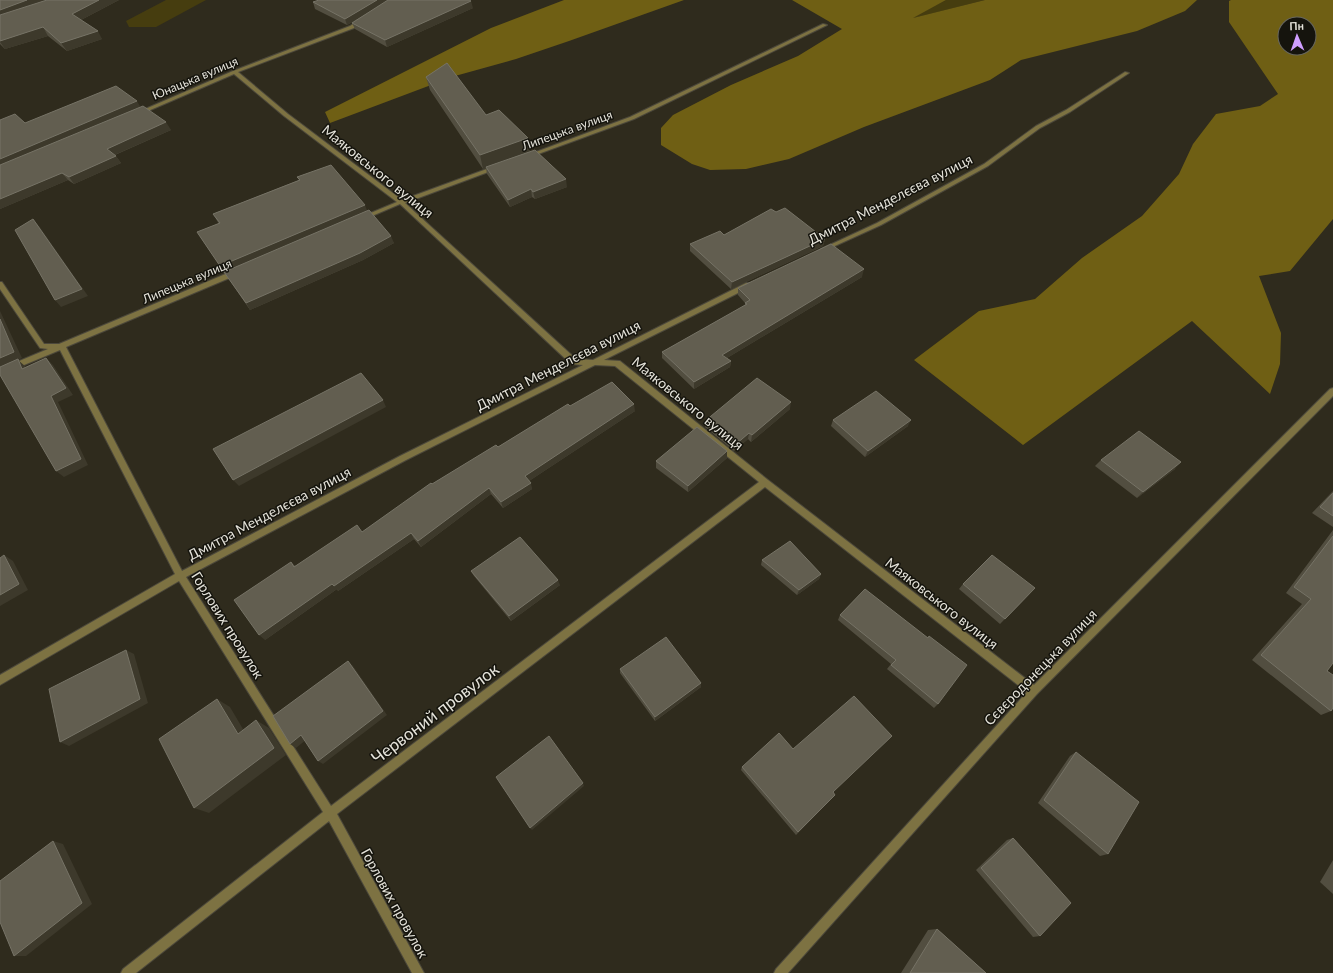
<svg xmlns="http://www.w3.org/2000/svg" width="1333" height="973" font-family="Lato,sans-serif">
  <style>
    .green { fill: #463d0f }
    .forest { fill: #6f5f14; fill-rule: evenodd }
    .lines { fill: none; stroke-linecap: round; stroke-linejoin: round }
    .minor-casing { stroke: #4c483b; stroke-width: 2 }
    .minor { fill: #7d7242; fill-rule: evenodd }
    .wall { fill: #524e40 }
    .shaded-wall { fill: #3d392b }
    .building { fill: #625e50; stroke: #767366 }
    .labels { text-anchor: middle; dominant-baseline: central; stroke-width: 3; stroke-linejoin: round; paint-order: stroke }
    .far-street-label { font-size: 12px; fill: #e5e3da; stroke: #15140d }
    .street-label { font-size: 14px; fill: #e5e3da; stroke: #15140d }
    .near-street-label { font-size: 17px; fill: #e5e3da; stroke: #15140d }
  </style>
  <rect width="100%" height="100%" fill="#2f2b1d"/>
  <g class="green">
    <polygon points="166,0 206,0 156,27 129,27 126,21"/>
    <polygon points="946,0 985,0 910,19"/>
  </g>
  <g class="forest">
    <polygon points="564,0 684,0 569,41 516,59 455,76 330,123 325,112 491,28"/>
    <polygon points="792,0 946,0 913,18 985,0 1197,0 1185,11 1137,31 1021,60 990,80 864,127 789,159 746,169 710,170 692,164 661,145 661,128 673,115 731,85 798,56 842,29"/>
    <path d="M1231,0H1333V219L1290,271L1259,276L1281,333L1280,364L1270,394L1192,321L1023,445L914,360L979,311L1035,299L1082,258L1142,216L1179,174L1193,144L1216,114L1260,106L1278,94L1229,22V1ZM1285,24H1309V48H1285Z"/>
  </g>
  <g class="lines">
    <g class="minor-casing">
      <g id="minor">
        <path d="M359,20L363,21L354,28L238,72L288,114L402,200L495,166H499V168L405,203L576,359L593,360L746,283H750V287L604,360L620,361L768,480L1034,685L1330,389L1333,388V396L1037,694L788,973H774L776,969L1027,692L765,487L337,814L424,973H412L329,821L136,973H121L123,969L323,812L179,581L0,685V675L175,574L60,350L0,375V369L48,349L40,348L0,289V282H2L44,344H59L235,270H239V274L66,347L182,571L400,456L583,365L571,364L400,204L365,219H361V217L397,202L284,116L234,74L141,114L136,113L233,71L350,26ZM595,365L615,366L759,482L331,806L186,577L406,460Z"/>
        <polygon points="823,24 827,25 634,119 530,157 525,156 630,117"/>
        <polygon points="1125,72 1129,73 1070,112 1040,128 988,166 881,225 826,250 822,250 821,249 877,223 984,164 1036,126 1066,110"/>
      </g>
    </g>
    <use href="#minor" class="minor"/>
  </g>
  <g class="wall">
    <polygon points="0,0 119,0 81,20 102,39 67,51 48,36 5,49 0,44"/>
    <polygon points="313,2 473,8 387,47 355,29 352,23 356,20 347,25 315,9"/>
    <polygon points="426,77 486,115 530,151 567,187 535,199 532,197 510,207 487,174 486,168 483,169 430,90"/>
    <polygon points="140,107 171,130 115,155 121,163 74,184 68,180 0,209 0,120 25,123"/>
    <polygon points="297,177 367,211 394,243 363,260 250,310 197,232 219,224 213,214 299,180"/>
    <polygon points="776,212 825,239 823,246 731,289 690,251 690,244 724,235"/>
    <polygon points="862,277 727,358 731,361 730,367 694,389 662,358 662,352 745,306 745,303 738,295 738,288"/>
    <polygon points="570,406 635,411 529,481 532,489 503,508 491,494 421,547 414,539 338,591 337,589 265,640 291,562 295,566 362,532 432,484"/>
    <polygon points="790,409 751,442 748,439 734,451 705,427 705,421"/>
    <polygon points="833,420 908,426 865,457 831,426"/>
    <polygon points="727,458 688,492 656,468 656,461"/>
    <polygon points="1101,460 1175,469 1137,498 1095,466"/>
    <polygon points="1333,491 1333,527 1312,513"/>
    <polygon points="1333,530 1333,663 1327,671 1331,711 1321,715 1252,660 1302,604 1286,593"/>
    <polygon points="762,560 821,574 819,579 797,595 761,565"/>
    <polygon points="471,571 560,585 511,621 474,576"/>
    <polygon points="963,584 1035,588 1000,624 959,589"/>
    <polygon points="865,589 938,704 934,708 887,669 891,664 838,620 840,615"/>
    <polygon points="620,669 701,683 701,687 655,721 620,673"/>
    <polygon points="1076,752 1108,854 1100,856 1038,803 1070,756"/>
    <polygon points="742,767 833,792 835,795 796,835 741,770"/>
    <polygon points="1013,838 1040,936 1033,937 976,870 1007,840"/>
    <polygon points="1333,860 1333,894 1320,882"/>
    <polygon points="937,929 986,973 901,973 928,930"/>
  </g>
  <g class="shaded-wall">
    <polygon points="27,0 55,0 0,20 0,10"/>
    <polygon points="99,0 119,0 77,22 72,14"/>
    <polygon points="377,0 390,0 347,25 345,19"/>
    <polygon points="471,1 473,8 387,47 385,40"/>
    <polygon points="43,27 48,36 5,49 0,42 0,41"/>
    <polygon points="98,31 102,39 67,51 61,43"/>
    <polygon points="137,101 141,108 0,168 0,159"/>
    <polygon points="166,122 171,130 112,156 107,149"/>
    <polygon points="528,138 530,152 483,169 480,155"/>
    <polygon points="116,156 121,163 74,184 69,177"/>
    <polygon points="62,173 68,180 0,209 0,199"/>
    <polygon points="566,179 567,187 535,199 533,192"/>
    <polygon points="531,189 532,197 510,207 508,200"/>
    <polygon points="365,205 368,213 224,273 220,266"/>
    <polygon points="33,219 39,226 88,296 61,307 55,300"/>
    <polygon points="391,236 394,243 363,260 250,310 246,303"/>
    <polygon points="825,239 823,246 731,289 732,282"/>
    <polygon points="864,269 862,277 722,361 722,355"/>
    <polygon points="0,311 22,358 18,360 25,366 29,376 0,367"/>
    <polygon points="46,358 53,365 73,395 58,402 88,465 64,477 56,471"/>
    <polygon points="731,361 730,367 694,389 694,382"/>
    <polygon points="383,400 386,407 239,486 233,480"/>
    <polygon points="791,402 790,409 751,442 752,435"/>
    <polygon points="634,404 635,411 526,483 525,476"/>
    <polygon points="911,420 908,426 865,457 868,451"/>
    <polygon points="749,433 748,439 734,451 735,445"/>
    <polygon points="727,451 727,458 688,492 688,486"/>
    <polygon points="1181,462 1175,469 1137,498 1143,492"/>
    <polygon points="531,483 532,489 503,508 501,502"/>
    <polygon points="489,488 491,494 421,547 418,541"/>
    <polygon points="411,533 414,539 338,591 337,589 265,640 259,635 332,584"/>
    <polygon points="4,555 13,561 28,590 0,606 0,595"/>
    <polygon points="821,574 819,579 797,595 799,590"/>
    <polygon points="558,580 560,585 511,621 509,616"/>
    <polygon points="126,650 134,654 148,703 69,746 60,742"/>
    <polygon points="348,661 353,666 387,715 323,764 318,761"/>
    <polygon points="701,683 701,687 655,721 655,717"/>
    <polygon points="217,699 230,707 250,741 238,734"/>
    <polygon points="256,720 269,728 286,755 209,813 194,808"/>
    <polygon points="301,735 307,739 296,748 290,744"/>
    <polygon points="583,783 584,786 532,830 530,828"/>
    <polygon points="53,841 63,844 92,904 26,956 14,956"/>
  </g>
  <g class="building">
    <polygon points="0,0 27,0 0,10"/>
    <polygon points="47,0 99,0 72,14 98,31 61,43 43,27 0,41 0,15"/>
    <polygon points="319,0 377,0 345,19 313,2"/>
    <polygon points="388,0 469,0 471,1 385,40 352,23"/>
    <polygon points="447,63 486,115 499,110 528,138 480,155 426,77"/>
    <polygon points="116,86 137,101 0,159 0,120 15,114 25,123"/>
    <polygon points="143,106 166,122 107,149 116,156 69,177 62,173 0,199 0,165"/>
    <polygon points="535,150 566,179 533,192 531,189 508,200 486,167"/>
    <polygon points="331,165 365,205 220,266 197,232 220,223 213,214 300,180 297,177"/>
    <polygon points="785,208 825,239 732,282 690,244 720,231 724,235 771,209 776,212"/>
    <polygon points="369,210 391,236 360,253 246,303 224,272"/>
    <polygon points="33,219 82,289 55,300 15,230"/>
    <polygon points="831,244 864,269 722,355 731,361 694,382 662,352 747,304 745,303 750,300 738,288"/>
    <polygon points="0,319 14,352 0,358"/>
    <polygon points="46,358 66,388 51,396 81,459 56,471 0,375 0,367 18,359 22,369"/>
    <polygon points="361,373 383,400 233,480 213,449"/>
    <polygon points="757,378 791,402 752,435 749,433 735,445 705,421"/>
    <polygon points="612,382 634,404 525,476 531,483 501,502 489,488 418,541 411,533 334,586 332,584 259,635 234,600 291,562 294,567 357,525 362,532 431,483 432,484 496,445 498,447 568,404 570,406"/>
    <polygon points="876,391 911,420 868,451 833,420"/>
    <polygon points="697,427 727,451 688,486 656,461"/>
    <polygon points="1139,431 1181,462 1143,492 1101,460"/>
    <polygon points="1333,493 1333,516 1320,507"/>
    <polygon points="1333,536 1333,663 1327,671 1333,675 1333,708 1331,711 1261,655 1311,599 1294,587"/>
    <polygon points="520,537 558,580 509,616 471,571"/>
    <polygon points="790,541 821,574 799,590 762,560"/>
    <polygon points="4,555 19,584 0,595 0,558"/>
    <polygon points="992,555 1035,588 1005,619 963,584"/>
    <polygon points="865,589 928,638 929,636 967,665 938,704 891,665 896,660 840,615"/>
    <polygon points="666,637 701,683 655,717 620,669"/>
    <polygon points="126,650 140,699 60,742 49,689"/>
    <polygon points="348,661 383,711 318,761 301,735 290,744 273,716"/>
    <polygon points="854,696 892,736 833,792 835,795 798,832 742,767 779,733 793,749"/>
    <polygon points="217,699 238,734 256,720 274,748 194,808 159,739"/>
    <polygon points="549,736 583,783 530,828 496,777"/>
    <polygon points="1076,752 1139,802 1108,854 1044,800"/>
    <polygon points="1013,838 1071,903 1040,936 981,868"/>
    <polygon points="53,841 82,903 14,956 0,922 0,881"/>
    <polygon points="937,929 986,973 910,973"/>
  </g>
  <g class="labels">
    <g class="far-street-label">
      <text transform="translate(195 78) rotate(-23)">Юнацька вулиця</text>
      <text transform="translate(567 130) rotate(-20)">Липецька вулиця</text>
      <text transform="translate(187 281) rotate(-23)">Липецька вулиця</text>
    </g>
    <g class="street-label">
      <text transform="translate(378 171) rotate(39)">Маяковського вулиця</text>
      <text transform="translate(890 199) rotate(-27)">Дмитра Менделєєва вулиця</text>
      <text transform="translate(558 365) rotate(-27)">Дмитра Менделєєва вулиця</text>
      <text transform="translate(688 403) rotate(39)">Маяковського вулиця</text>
      <text transform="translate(269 513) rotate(-28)">Дмитра Менделєєва вулиця</text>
      <text transform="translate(942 603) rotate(38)">Маяковського вулиця</text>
      <text transform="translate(228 625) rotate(58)">Горлових провулок</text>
      <text transform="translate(1040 667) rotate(-46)">Сєвєродонецька вулиця</text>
      <text transform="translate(395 903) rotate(61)">Горлових провулок</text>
    </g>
    <g class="near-street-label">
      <text transform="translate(435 713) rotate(-37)">Червоний провулок</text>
    </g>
  </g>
  <g transform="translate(1297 36) rotate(358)"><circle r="19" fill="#15140d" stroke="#68675f"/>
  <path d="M0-3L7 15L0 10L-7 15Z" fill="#cf9eff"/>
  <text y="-6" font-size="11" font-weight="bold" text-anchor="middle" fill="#e5e3da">Пн</text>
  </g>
</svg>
